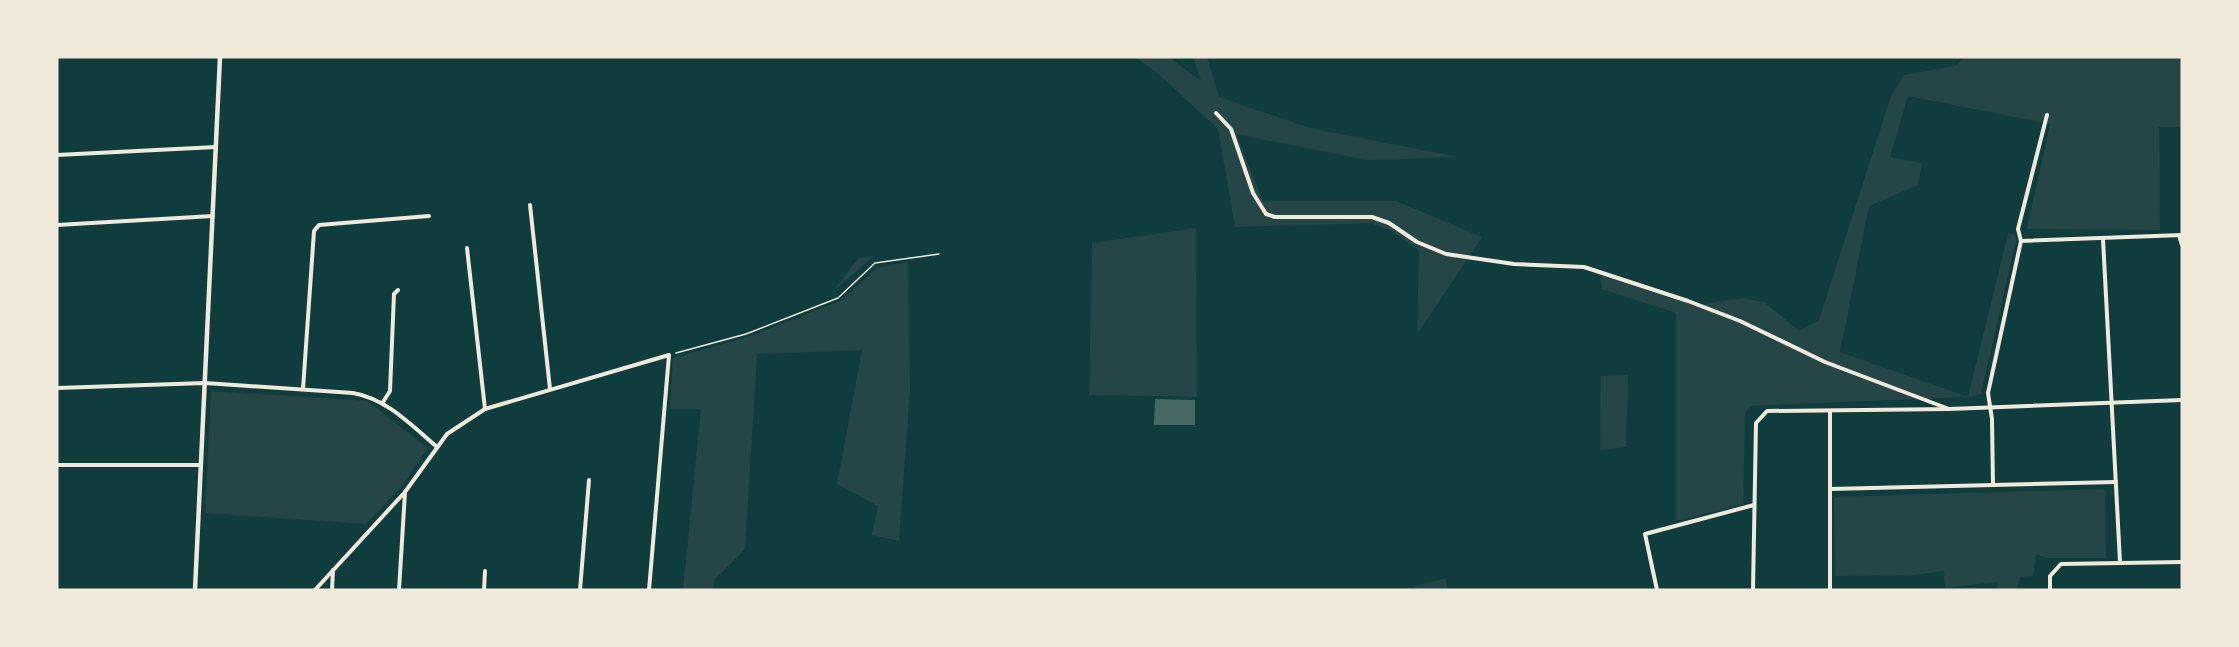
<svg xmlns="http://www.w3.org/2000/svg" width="2239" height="647" font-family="'Titillium Web',sans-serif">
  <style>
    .green { fill: #244646 }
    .building { fill: #486865 }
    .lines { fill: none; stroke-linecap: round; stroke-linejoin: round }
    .path { stroke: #f1e9da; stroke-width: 1.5 }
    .minor { stroke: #f1e9da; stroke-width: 4 }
    .tertiary { stroke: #f1e9da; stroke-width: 4.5 }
  </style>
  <rect width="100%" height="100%" fill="#0f3d3e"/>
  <g class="green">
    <polygon points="1135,57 1169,57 1201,81 1193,57 1207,57 1219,97 1310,128 1458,157 1367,160 1236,134 1263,201 1396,201 1482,237 1417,334 1419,250 1391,231 1371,223 1235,227 1218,129 1155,71"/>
    <polygon points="1966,57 2182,57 2182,127 2159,127 2160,230 2027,229 2050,124 1908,96 1890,157 1922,163 1918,185 1869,206 1840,352 1968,397 2008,233 2015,235 2016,240 1981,394 1968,397 1750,406 1745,414 1743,504 1676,521 1676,313 1602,289 1600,273 1672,299 1704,304 1743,298 1764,302 1799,331 1819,320 1891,96 1904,75 1955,66"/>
    <polygon points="1196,228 1197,397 1089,395 1092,243"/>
    <polygon points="874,256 832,292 859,258"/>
    <polygon points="908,262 910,389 899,541 872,535 878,506 837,484 862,350 757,354 745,549 715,579 713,590 683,590 701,409 670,409 673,358 748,337 840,301 877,268"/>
    <polygon points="1628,375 1626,447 1600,450 1601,376"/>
    <polygon points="211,391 367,401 428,448 401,487 366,524 205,513"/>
    <polygon points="2105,489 2106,558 2047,558 2036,554 2033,576 2020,577 2017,590 1998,590 1997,582 1945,588 1944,571 1914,575 1835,576 1834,497"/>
    <polygon points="1445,578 1448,590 1413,590 1413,587"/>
  </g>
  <polygon class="building" points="1155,399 1195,400 1195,425 1154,425"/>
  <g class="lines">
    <polyline class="path" points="676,353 746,334 838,298 875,263 939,254"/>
    <g class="minor">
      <polyline points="1216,113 1231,129 1253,193 1266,214 1275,217 1372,217 1389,223 1417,242 1446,254 1514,264 1584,267 1688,301 1740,321 1825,362 1949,409"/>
      <polyline points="57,155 216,147"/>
      <polyline points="530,205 550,389"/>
      <polyline points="57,225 213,216"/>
      <polyline points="2179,235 2182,245"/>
      <polyline points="2103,239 2120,562"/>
      <polyline points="2021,241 2182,235"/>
      <polyline points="467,248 485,409"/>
      <path d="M57,388L205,383L353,393C387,399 411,425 437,447"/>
      <polyline points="303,389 314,231 319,225 429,216"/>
      <polyline points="383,402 390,391 394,294 398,290"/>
      <polyline points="1830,411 1830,590"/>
      <polyline points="57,465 200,465"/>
      <polyline points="1993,485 1992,419 1988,393 2021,241 2018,229 2047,115"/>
      <polyline points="1830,489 2116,482"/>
      <polyline points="315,590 405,492 447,434 485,409 669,355 649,590"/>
      <polyline points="332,590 333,570"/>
      <polyline points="399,590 405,492"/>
      <polyline points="484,590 485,571"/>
      <polyline points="580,590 589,480"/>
      <polyline points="1657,590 1645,534 1754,505"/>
      <polyline points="1753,590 1756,423 1767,411 1949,409 2182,400"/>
      <polyline points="2050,590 2050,576 2061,564 2182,562"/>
    </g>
    <polyline class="tertiary" points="195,590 220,57"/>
  </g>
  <rect width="2239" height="647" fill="none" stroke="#f1e9da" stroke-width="117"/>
</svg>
